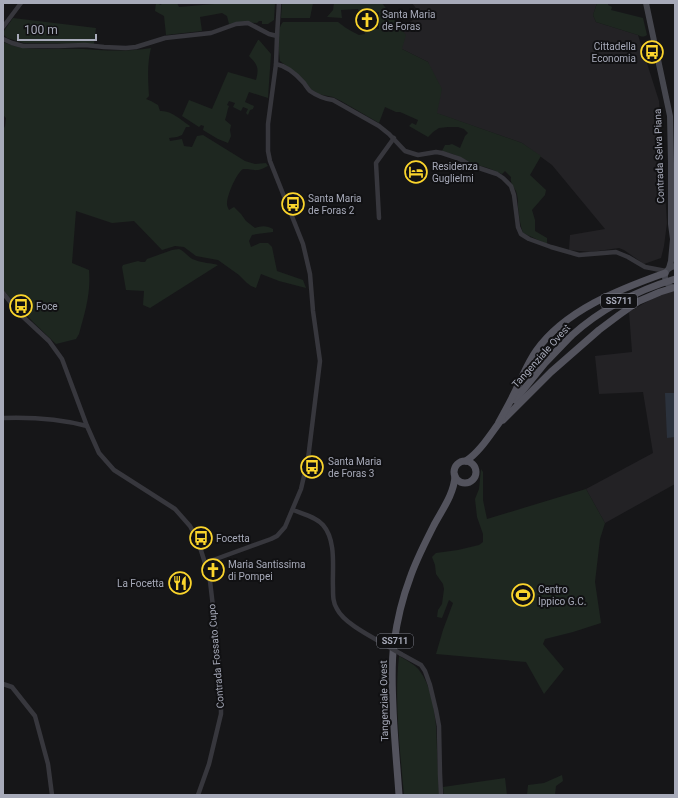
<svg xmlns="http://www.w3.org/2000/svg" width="678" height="798" font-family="Roboto,sans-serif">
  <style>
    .built { fill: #232225 }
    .green { fill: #1e2720 }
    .water { fill: #2b323d }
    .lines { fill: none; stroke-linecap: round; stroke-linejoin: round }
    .street { stroke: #37373d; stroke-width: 4.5 }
    .secondary { stroke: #45464e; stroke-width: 6 }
    .primary { stroke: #53535d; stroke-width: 7 }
    .street-bridge { stroke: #37373d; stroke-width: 4.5 }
    .primary-bridge { stroke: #53535d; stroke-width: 7 }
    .labels { text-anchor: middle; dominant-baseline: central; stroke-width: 4; stroke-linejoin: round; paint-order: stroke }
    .shield { fill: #111113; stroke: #7a7c87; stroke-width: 1 }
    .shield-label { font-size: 9px; font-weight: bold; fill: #a7aab9 }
    .poi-label { font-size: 10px; fill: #a7aab9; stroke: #111113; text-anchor: start }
    .street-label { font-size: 10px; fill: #a7aab9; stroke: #111113 }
  </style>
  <rect width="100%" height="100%" fill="#161618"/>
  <g class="built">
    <polygon points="412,3 597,3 593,15 596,22 638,35 659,101 667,223 664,246 661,258 644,264 624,250 619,248 591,252 569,250 570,235 605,229 552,165 522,143 436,113 428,62 402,49 400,28 421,15"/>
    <polygon points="675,291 675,484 605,523 586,489 653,453 643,392 599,394 595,356 632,352 629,312 655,297 663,293"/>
  </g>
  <g class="green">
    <polygon points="156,3 161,5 162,3 177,3 179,7 226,3 275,3 274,20 268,24 262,24 262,21 259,21 257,23 242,22 229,24 227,16 222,13 200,17 202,31 166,35 164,16 155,11"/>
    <polygon points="282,3 313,3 310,18 281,18"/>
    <path d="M334,3H382L406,35L402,49L428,62L442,89L437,113L522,143L541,156L530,175L546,190L545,195L532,210L535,220V231L547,238V244L523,233C520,225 519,216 518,207C518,202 518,196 516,191C513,186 510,183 511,177L505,171L502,174L488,168L474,164L453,154L442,151L445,145H449L452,144L460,148L465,136L468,133L464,129L458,127H448L439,128L433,132L428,137L409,126L412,123L416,125L418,120L400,112H396L385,107L379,123L341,101L333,97L318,94L311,89L301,77L280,61C279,51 276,29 283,22H338L346,28L353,32L359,35L365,34L364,29H379V12L359,11L358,9L341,10L342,18L327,17L333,10Z"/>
    <path d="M597,3H608V5L612,7L611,10L643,18L647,35C644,37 642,37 638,35L596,22L593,15Z"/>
    <polygon points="13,18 96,28 94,44 24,43 7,38 3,34 4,31"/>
    <path d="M258,40H259L271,54L268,98L249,92L245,102L254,106L253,109L250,110L248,115L246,113L248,109L243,107L241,111L233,107L235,103L229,101L227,105L229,106C227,110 227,115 225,120L231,125L230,130L231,136L228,143L218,139L203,130L204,126L201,125L199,127L182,116L189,100L212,109L228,72L256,80C259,68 258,65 249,56Z"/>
    <path d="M3,42C10,45 17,47 24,48C43,50 63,48 83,49C88,49 93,50 98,50C116,51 133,51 151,48C147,64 148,79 149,96L146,99L151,101L158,105L160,111C171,110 181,120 190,126L189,127H186L182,135L177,137L169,138L170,141L182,139L184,146L192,147L197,136L203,135L245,161L255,164L266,163L268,166C255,173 255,169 243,169C236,174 227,195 227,204C227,206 228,208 229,210L234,207L241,214L246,221L255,228C261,226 266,225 273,229V232L257,234L252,235L249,241L251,247L260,243H268L272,247L277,271L303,280L306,288L279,281L261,274L256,288L251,286L247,283L239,275L218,260L196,256L184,247L175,246L162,250L134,221L112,223L76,211L72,263L89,270C91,294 85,312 79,334L76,339L56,344L34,323L3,290V130L5,126L6,118L3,115Z"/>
    <path d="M179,249C185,251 188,258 195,260C202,263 211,263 218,265L150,308L143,305L144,291L126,290L122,267L123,265L138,261L141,262H145L147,259L172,250Z"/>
    <polygon points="481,469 483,472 483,500 487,519 586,489 605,523 600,539 595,582 601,623 573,632 545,639 543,644 564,669 544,694 526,662 436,654 443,630 453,603 449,600 442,618 437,617 438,610 442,604 444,589 443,584 436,574 435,565 432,557 436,553 458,550 479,545 483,542 483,534 477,517 475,499 479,489"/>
    <path d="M399,656C406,660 414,664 419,670C431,685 434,708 436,726L439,795H404C400,750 394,701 399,656Z"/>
    <polygon points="562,775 563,781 556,786 555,795 527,795 528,785 544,783"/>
    <polygon points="505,778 507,795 444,795 443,787"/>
  </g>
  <polygon class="water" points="665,393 675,393 675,437 667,438"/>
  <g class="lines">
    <g class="street">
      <polyline points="3,27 21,3"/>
      <polyline points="3,39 12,43 23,46 58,46 85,45 104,47 126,48 136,47 165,38 211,33 236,24 248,23 269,34 277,36"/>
      <path d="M276,64C287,66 297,75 304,83C306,86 308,89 310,91C317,96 325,99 333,100L379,126L389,134L405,151L418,155L436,152L442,153L460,159L470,165L497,174L503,178L511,186L514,195L518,227L521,234L529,239L551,247L579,255L616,252L628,257L645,267L666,271"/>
      <polyline points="379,218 376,163 394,138"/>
      <polyline points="3,293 20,314 49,341 62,359 87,426 99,453 114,470 175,509 190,526 198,541 205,563 210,581 217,641 221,699 221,714 209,764 198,795"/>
      <path d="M3,418C32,417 60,419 87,426"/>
      <path d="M293,510C303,514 316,517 323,525C337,541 332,570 333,588C333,596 333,603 337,609C344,623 370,636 384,644"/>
      <polyline points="205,563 271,539 277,536 285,527 301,489 308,459 320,361 313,311 310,274 303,244 270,161 268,151 268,124 276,64 277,36 279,3"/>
      <polyline points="401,654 421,665 425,671 430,685 436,710 439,726 440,774 441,795"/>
      <polyline points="3,684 12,687 35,716 48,764 52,795"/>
    </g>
    <g class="secondary">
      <polyline points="646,3 670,116 671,163 671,224 673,239 671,261 669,268"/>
      <path d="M675,266C661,269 662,285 675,288"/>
    </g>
    <g class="primary">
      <polyline points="515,400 545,363 571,336"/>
      <polyline points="503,420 551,372 599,330 619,315 639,301 660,292 673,288"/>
      <path d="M499,422C506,409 514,395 520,381C525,371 529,361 536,351C565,310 620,289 665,273"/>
      <path d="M466,461C481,451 491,433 502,419"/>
      <circle cx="465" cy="472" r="11"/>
      <path d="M399,795C397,766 394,736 393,707C392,686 391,664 394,643C397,621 402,599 410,578C416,560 425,543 434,525C442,510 454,494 455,476"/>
    </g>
    <polyline class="street-bridge" points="384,644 401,654"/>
    <path class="primary-bridge" d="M571,336C602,308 635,291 675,279"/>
  </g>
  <defs>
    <g id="church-ring" transform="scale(1.15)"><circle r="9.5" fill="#111113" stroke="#fbd52c" stroke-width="1.5"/><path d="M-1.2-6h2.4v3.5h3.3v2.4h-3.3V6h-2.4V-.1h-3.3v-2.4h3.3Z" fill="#fbd52c"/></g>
    <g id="bus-ring" transform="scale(1.15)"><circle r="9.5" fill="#111113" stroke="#fbd52c" stroke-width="1.5"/><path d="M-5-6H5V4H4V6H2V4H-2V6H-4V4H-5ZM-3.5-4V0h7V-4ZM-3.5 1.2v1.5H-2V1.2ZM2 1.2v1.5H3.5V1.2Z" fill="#fbd52c"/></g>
    <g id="hotel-ring" transform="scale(1.15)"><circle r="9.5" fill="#111113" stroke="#fbd52c" stroke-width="1.5"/><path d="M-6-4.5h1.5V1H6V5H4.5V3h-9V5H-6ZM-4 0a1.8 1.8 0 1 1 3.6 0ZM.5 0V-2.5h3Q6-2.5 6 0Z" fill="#fbd52c"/></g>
    <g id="restaurant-ring" transform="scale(1.15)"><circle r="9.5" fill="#111113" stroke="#fbd52c" stroke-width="1.5"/><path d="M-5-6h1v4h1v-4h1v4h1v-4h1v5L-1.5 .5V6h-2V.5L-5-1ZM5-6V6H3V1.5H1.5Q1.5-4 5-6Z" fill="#fbd52c"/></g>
    <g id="stadium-ring" transform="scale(1.15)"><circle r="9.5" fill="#111113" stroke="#fbd52c" stroke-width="1.5"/><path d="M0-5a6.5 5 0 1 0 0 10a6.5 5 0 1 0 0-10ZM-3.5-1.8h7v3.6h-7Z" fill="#fbd52c"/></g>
  </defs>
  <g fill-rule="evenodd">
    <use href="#church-ring" x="367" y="20"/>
    <use href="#bus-ring" x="652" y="52"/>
    <use href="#hotel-ring" x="416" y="172"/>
    <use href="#bus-ring" x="293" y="204"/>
    <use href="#bus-ring" x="21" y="306"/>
    <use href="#bus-ring" x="312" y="467"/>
    <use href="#bus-ring" x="201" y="538"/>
    <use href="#church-ring" x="213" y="570"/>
    <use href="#restaurant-ring" x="180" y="583"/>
    <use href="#stadium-ring" x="523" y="595"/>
  </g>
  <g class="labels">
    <g class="shield">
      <rect x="601" y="294" width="36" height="14" rx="3"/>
      <rect x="377" y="634" width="36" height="14" rx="3"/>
    </g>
    <g class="shield-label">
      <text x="619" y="301">SS711</text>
      <text x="395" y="641">SS711</text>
    </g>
    <g class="poi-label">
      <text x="382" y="14">Santa Maria<tspan x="382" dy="12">de Foras</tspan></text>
      <text x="636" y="46" text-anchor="end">Cittadella<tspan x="636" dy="12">Economia</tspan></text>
      <text x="432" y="166">Residenza<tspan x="432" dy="12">Guglielmi</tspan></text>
      <text x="308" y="198">Santa Maria<tspan x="308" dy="12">de Foras 2</tspan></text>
      <text x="36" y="306">Foce</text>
      <text x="328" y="461">Santa Maria<tspan x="328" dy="12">de Foras 3</tspan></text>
      <text x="216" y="538">Focetta</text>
      <text x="228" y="564">Maria Santissima<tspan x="228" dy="12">di Pompei</tspan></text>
      <text x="164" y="583" text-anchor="end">La Focetta</text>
      <text x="538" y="589">Centro<tspan x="538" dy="12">Ippico G.C.</tspan></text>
    </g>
    <g class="street-label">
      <text transform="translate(659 156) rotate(-92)">Contrada Selva Piana</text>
      <text transform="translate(541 356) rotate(-48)">Tangenziale Ovest</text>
      <text transform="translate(216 656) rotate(-95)">Contrada Fossato Cupo</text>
      <text transform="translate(384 701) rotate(-91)">Tangenziale Ovest</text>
    </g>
  </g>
  <rect width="678" height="798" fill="none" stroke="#a7aab9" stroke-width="8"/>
  <path d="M18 34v6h78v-6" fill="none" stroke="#a7aab9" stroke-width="2"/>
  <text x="24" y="34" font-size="12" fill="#a7aab9" stroke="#111113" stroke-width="3" paint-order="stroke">100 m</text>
</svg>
